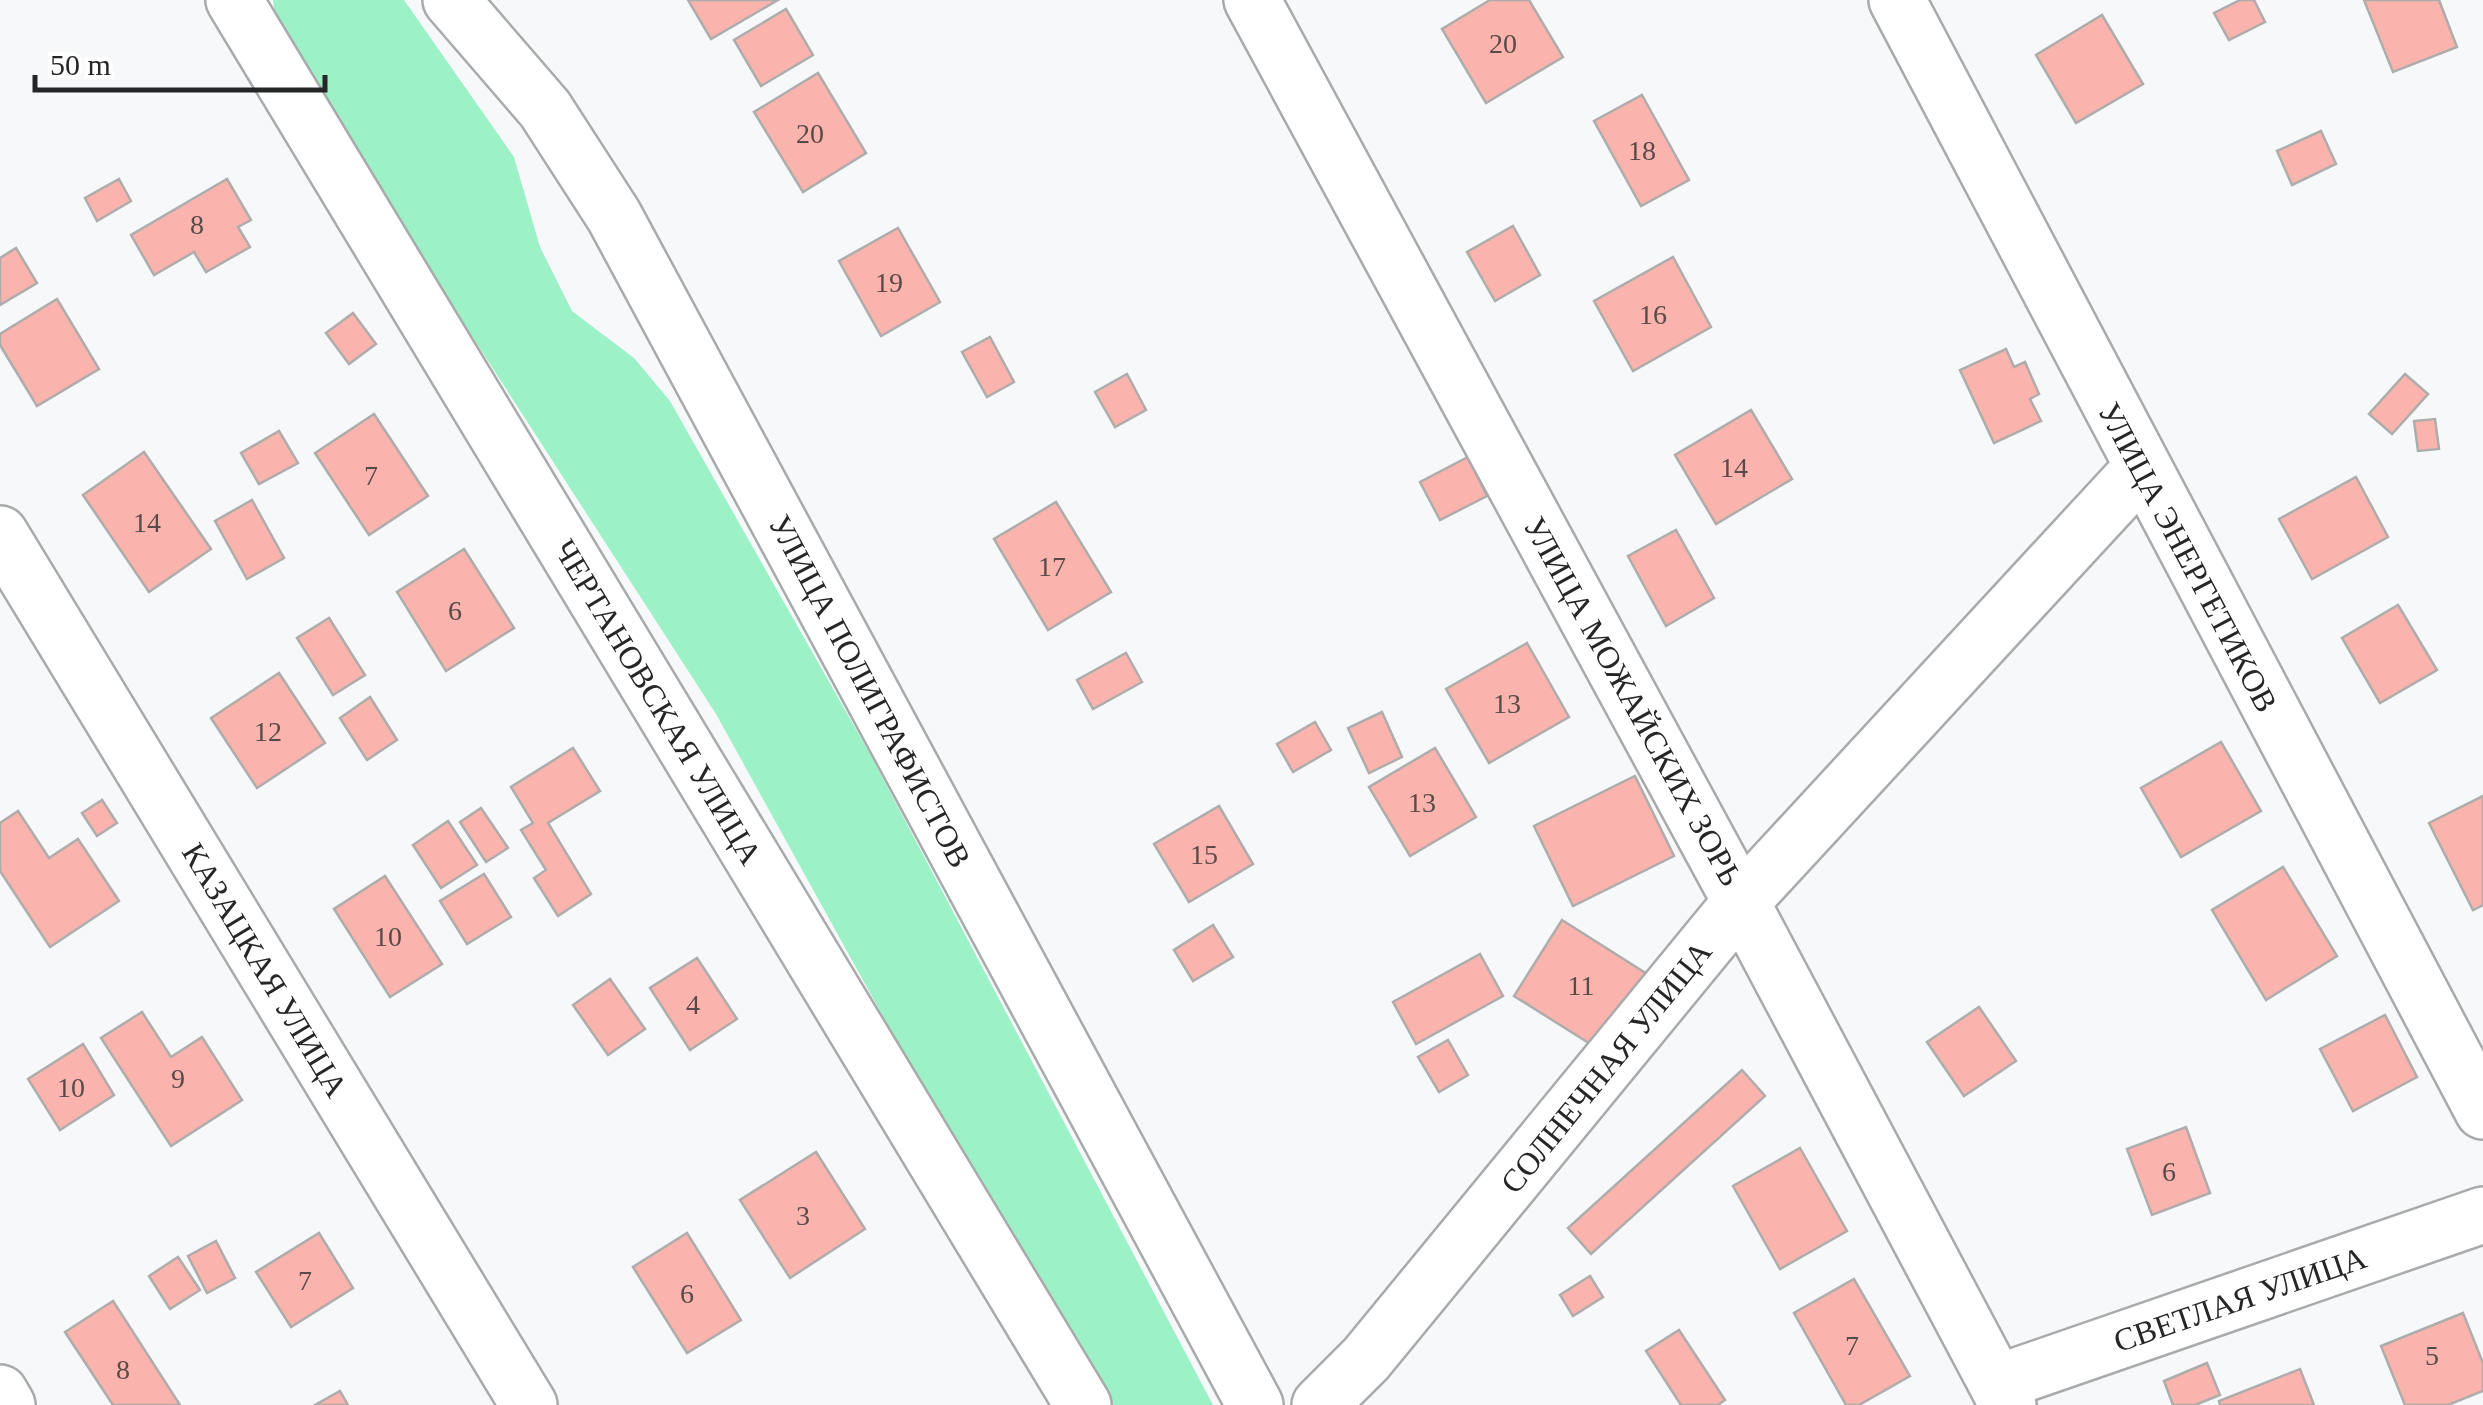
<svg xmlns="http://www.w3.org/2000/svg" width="2483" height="1405" font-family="Georgia,serif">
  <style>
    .green { fill: #9cf2c6 }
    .building { fill: #fab4ad; stroke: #afacac; stroke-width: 2.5 }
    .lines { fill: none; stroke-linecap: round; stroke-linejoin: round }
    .minor-casing { stroke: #a8aaab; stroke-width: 60 }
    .minor { stroke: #fff; stroke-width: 55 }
    .labels { text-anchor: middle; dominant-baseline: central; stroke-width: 10; stroke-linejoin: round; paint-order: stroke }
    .number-label { font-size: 28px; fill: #5a4a48 }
    .street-label { font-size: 32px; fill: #252627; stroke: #fff }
  </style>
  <rect width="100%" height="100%" fill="#f6f8fa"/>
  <polygon class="green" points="273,0 404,0 514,157 540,247 572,311 634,358 670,401 870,754 1213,1405 1111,1405 991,1212 716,714 435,279 275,17"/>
  <g class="building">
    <polygon points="688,0 778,0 711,39"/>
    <polygon points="1490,0 1529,0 1563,57 1486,103 1442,29"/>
    <polygon points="2240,0 2254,0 2265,22 2229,40 2214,13"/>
    <polygon points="2364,0 2439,0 2457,47 2393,72"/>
    <polygon points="786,9 813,55 761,86 734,40"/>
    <polygon points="2102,15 2143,84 2076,123 2036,55"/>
    <polygon points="818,73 866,153 803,192 754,112"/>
    <polygon points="1642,95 1689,180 1641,206 1594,121"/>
    <polygon points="2321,131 2336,164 2292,185 2277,151"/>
    <polygon points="119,179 131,201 97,221 85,198"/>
    <polygon points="227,179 251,220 238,227 250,247 206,272 194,252 154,275 131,235"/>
    <polygon points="1513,226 1540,275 1495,301 1467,252"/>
    <polygon points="898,228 940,302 881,336 839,261"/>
    <polygon points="16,248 37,283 0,305 0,258"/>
    <polygon points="1673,257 1711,327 1633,371 1594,301"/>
    <polygon points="57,299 99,369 37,406 0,345 0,334"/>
    <polygon points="353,313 376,344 349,364 326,333"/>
    <polygon points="990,337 1014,382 987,397 962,352"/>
    <polygon points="2006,349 2014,367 2025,362 2039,394 2030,399 2041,421 1994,443 1960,370"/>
    <polygon points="1127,374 1146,410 1115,427 1095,392"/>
    <polygon points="2405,374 2428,394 2392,434 2369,414"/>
    <polygon points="1751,410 1792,479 1716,524 1675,455"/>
    <polygon points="374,414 428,496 369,535 315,453"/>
    <polygon points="2435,419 2439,449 2418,451 2414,421"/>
    <polygon points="279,431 298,463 259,484 241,453"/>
    <polygon points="144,452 211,549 149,592 83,495"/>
    <polygon points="1468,457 1487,496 1440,520 1420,482"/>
    <polygon points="2356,477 2388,537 2312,579 2279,519"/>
    <polygon points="252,500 284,558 247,579 215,521"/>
    <polygon points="1056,502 1111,592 1048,630 994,539"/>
    <polygon points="1676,530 1714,598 1666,626 1628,556"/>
    <polygon points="464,549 514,628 446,671 397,592"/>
    <polygon points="2398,605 2437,670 2380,703 2342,638"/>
    <polygon points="329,618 365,675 333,695 297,638"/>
    <polygon points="1527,643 1569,717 1489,763 1446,689"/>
    <polygon points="1126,653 1142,682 1093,709 1077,680"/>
    <polygon points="279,673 325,743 257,788 211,718"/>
    <polygon points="370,697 397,740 367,760 340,718"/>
    <polygon points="1382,712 1402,757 1369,773 1348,728"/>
    <polygon points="1315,722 1331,750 1293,772 1277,744"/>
    <polygon points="2221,742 2261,811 2181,857 2141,788"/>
    <polygon points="573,748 600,791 548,823 591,894 558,916 534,878 546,870 521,830 533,823 511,787"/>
    <polygon points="1435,748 1476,817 1410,856 1369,787"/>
    <polygon points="1635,776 1674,856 1573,906 1534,826"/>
    <polygon points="2483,796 2483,905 2473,910 2429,823"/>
    <polygon points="102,800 117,823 97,836 82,813"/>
    <polygon points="1219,806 1253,864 1189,902 1154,844"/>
    <polygon points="481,808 508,848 486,862 460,822"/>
    <polygon points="18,811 49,858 78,839 119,901 50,947 0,871 0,823"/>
    <polygon points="448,821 477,865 441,888 413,845"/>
    <polygon points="2283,867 2337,956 2266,1000 2212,910"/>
    <polygon points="484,874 511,917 467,944 440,901"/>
    <polygon points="385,876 442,964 390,997 334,909"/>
    <polygon points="1562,920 1647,974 1600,1050 1514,996"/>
    <polygon points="1213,925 1233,957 1193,981 1174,950"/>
    <polygon points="1480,954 1503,996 1416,1044 1393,1002"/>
    <polygon points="697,958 737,1019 690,1050 650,988"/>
    <polygon points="610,979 645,1029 608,1055 573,1005"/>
    <polygon points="1979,1007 2016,1061 1964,1096 1927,1042"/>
    <polygon points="142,1012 171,1057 202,1037 242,1100 171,1146 101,1038"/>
    <polygon points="2385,1015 2417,1077 2353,1111 2320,1049"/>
    <polygon points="1448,1040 1468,1075 1439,1092 1418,1057"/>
    <polygon points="83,1044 114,1095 60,1130 28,1079"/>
    <polygon points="1742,1070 1765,1096 1591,1254 1568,1228"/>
    <polygon points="2186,1127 2210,1193 2152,1215 2127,1149"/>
    <polygon points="1800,1148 1847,1231 1780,1269 1733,1186"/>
    <polygon points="816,1152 865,1229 790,1278 740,1200"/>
    <polygon points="319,1233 353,1288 291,1327 256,1272"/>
    <polygon points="687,1233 741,1320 687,1353 633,1267"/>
    <polygon points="216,1241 235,1278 207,1293 188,1256"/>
    <polygon points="178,1257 200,1290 170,1309 149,1276"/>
    <polygon points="1590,1276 1603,1297 1573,1316 1560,1295"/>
    <polygon points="1854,1279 1910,1376 1859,1405 1846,1405 1794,1313"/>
    <polygon points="113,1301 180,1405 113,1405 65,1332"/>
    <polygon points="2463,1313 2483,1363 2483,1391 2448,1405 2405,1405 2381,1346"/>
    <polygon points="1679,1330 1725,1400 1718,1405 1681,1405 1646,1351"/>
    <polygon points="2207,1363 2220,1395 2195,1405 2173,1405 2164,1381"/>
    <polygon points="2300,1369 2314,1405 2220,1405 2219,1401"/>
    <polygon points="340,1391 348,1405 315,1405"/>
  </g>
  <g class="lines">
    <g class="minor-casing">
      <g id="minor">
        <polyline points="234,0 1083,1405"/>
        <polyline points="451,0 545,109 614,216 1255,1405"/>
        <polyline points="1252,0 1741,902 2008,1405"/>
        <polyline points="1897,0 2483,1111"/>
        <polyline points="0,534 529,1405"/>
        <polyline points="1997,1383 2483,1215"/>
        <polyline points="0,1393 7,1405"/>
        <polyline points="1320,1405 1366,1359 1741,902 2141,469"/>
      </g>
    </g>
    <use href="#minor" class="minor"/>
  </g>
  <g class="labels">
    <g class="number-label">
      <text x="1503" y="43">20</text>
      <text x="810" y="133">20</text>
      <text x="1642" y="150">18</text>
      <text x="197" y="224">8</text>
      <text x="889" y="282">19</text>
      <text x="1653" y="314">16</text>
      <text x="1734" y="467">14</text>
      <text x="371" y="475">7</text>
      <text x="147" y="522">14</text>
      <text x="1052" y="566">17</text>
      <text x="455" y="610">6</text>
      <text x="1507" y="703">13</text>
      <text x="268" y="731">12</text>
      <text x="1422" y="802">13</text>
      <text x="1204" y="854">15</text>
      <text x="388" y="936">10</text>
      <text x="1581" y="985">11</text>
      <text x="693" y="1004">4</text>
      <text x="178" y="1078">9</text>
      <text x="71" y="1087">10</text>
      <text x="2169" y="1171">6</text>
      <text x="803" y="1215">3</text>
      <text x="305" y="1280">7</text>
      <text x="687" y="1293">6</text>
      <text x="1852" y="1345">7</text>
      <text x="2432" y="1355">5</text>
      <text x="123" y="1369">8</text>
    </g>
    <g class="street-label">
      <text transform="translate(2188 557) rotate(62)">УЛИЦА ЭНЕРГЕТИКОВ</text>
      <text transform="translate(870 691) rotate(62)">УЛИЦА ПОЛИГРАФИСТОВ</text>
      <text transform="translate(1633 701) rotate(61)">УЛИЦА МОЖАЙСКИХ ЗОРЬ</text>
      <text transform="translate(658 702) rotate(59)">ЧЕРТАНОВСКАЯ УЛИЦА</text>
      <text transform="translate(265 970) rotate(59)">КАЗАЦКАЯ УЛИЦА</text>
      <text transform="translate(1606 1067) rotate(-51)">СОЛНЕЧНАЯ УЛИЦА</text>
      <text transform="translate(2240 1299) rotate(-19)">СВЕТЛАЯ УЛИЦА</text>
    </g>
  </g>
  <path d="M35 75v15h290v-15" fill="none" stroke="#252627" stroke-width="5"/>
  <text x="50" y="75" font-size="30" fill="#252627" stroke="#ffffff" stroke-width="8" paint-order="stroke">50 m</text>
</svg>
